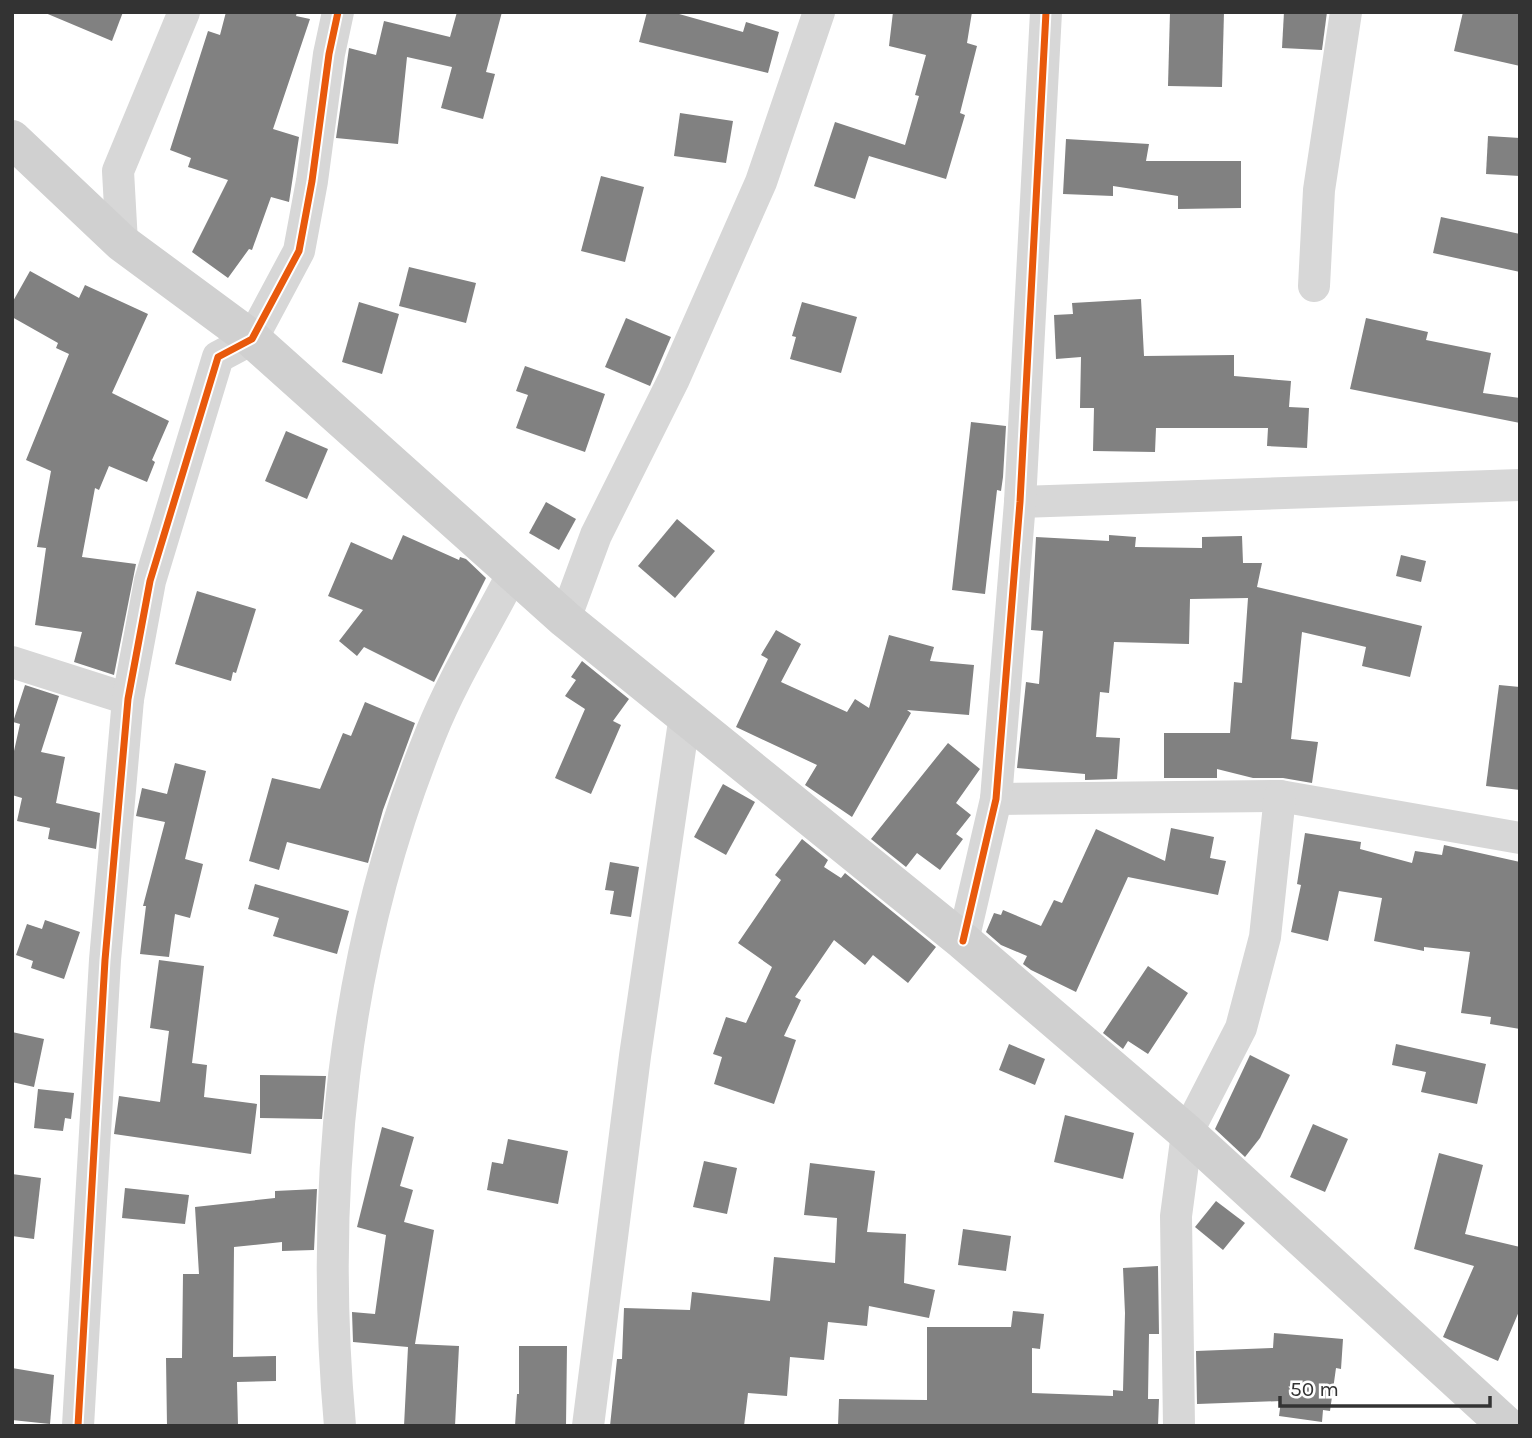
<svg xmlns="http://www.w3.org/2000/svg" width="1532" height="1438" font-family="Karla,sans-serif">
  <style>
    .building { fill: #818181 }
    .lines { fill: none; stroke-linecap: round; stroke-linejoin: round }
    .minor { stroke: #d7d7d7; stroke-width: 32 }
    .secondary { stroke: #d0d0d0; stroke-width: 38 }
    .cycleway-casing { stroke: #fff; stroke-width: 11 }
    .cycleway { stroke: #e8590c; stroke-width: 7 }
  </style>
  <rect width="100%" height="100%" fill="#fff"/>
  <g class="building">
    <polygon points="43,12 123,12 112,41"/>
    <polygon points="226,12 297,12 296,16 310,19 273,129 299,137 289,202 271,197 252,250 249,249 228,278 192,252 228,180 188,167 191,158 170,150 208,31 220,35"/>
    <polygon points="457,12 502,12 486,72 495,74 483,119 441,108 452,67 407,57 398,144 336,138 349,48 376,55 384,21 450,37"/>
    <polygon points="647,12 672,12 743,32 746,22 779,32 768,73 639,42"/>
    <polygon points="893,12 972,12 967,43 977,46 960,113 965,115 946,179 869,156 855,199 814,186 835,122 905,145 919,96 915,95 926,55 889,46"/>
    <polygon points="1170,12 1224,12 1222,87 1168,86"/>
    <polygon points="1284,12 1327,12 1322,50 1282,48"/>
    <polygon points="1463,12 1520,12 1520,66 1454,51"/>
    <polygon points="680,113 733,121 726,163 674,156"/>
    <polygon points="1488,136 1520,138 1520,176 1486,174"/>
    <polygon points="1066,139 1149,144 1146,161 1241,161 1241,208 1178,209 1178,196 1113,186 1113,196 1063,194"/>
    <polygon points="601,176 644,187 625,262 581,251"/>
    <polygon points="1441,217 1520,234 1520,272 1433,253"/>
    <polygon points="409,267 476,283 466,323 399,306"/>
    <polygon points="30,271 79,298 85,285 148,314 112,393 169,421 152,460 155,462 147,482 109,466 99,490 95,488 82,557 136,564 114,675 74,662 82,632 35,625 46,548 37,547 51,471 26,460 69,354 56,348 58,343 12,317 12,303"/>
    <polygon points="1141,299 1144,356 1234,355 1234,376 1291,381 1289,407 1309,408 1307,448 1267,446 1268,428 1156,428 1155,452 1093,451 1094,408 1080,408 1081,357 1056,359 1054,315 1073,314 1072,303"/>
    <polygon points="359,302 399,314 382,374 342,362"/>
    <polygon points="802,302 857,317 841,373 790,359 796,337 792,336"/>
    <polygon points="626,318 671,337 650,386 605,367"/>
    <polygon points="1366,318 1428,332 1426,340 1491,353 1483,393 1520,398 1520,423 1350,389"/>
    <polygon points="525,366 605,394 585,452 516,428 528,395 516,391"/>
    <polygon points="971,422 1006,426 1003,477 1001,491 997,490 985,594 952,590"/>
    <polygon points="286,431 328,449 307,499 265,481"/>
    <polygon points="546,502 576,519 559,550 529,533"/>
    <polygon points="677,519 715,551 675,598 638,566"/>
    <polygon points="403,535 459,560 460,557 466,559 486,578 434,682 364,647 357,656 339,641 363,610 328,596 351,542 392,560"/>
    <polygon points="1109,535 1136,537 1135,547 1202,548 1202,537 1242,536 1243,563 1262,563 1257,587 1422,626 1410,677 1362,666 1366,647 1302,632 1291,739 1318,742 1312,783 1283,778 1253,778 1217,769 1217,778 1164,778 1164,733 1230,733 1234,682 1242,683 1248,598 1190,599 1189,644 1114,642 1109,693 1100,692 1096,737 1120,738 1117,779 1085,780 1085,774 1017,768 1026,682 1039,684 1043,631 1031,630 1036,537 1109,541"/>
    <polygon points="1401,555 1426,561 1421,582 1396,576"/>
    <polygon points="197,591 256,609 236,673 233,672 231,681 175,664"/>
    <polygon points="776,630 801,644 781,682 847,712 855,699 869,708 889,635 934,647 930,661 974,665 969,715 907,710 911,713 852,817 805,785 817,765 736,727 768,659 761,655"/>
    <polygon points="582,661 629,699 613,721 621,725 591,794 555,778 585,709 565,696 576,680 571,677"/>
    <polygon points="25,685 59,696 41,752 65,757 56,803 100,813 96,849 48,839 50,828 17,821 22,798 12,795 12,760 20,724 13,722"/>
    <polygon points="1499,685 1520,687 1520,790 1486,786"/>
    <polygon points="365,702 415,723 383,810 368,863 287,842 279,870 249,861 272,778 320,789 343,733 351,736"/>
    <polygon points="948,743 980,769 956,803 971,815 956,834 963,839 940,870 917,853 906,867 871,839"/>
    <polygon points="175,763 206,771 185,859 203,864 190,918 175,914 169,957 140,954 146,906 143,906 165,822 136,816 142,788 167,794"/>
    <polygon points="723,784 755,802 726,855 694,837"/>
    <polygon points="1171,828 1214,837 1210,858 1226,861 1218,895 1128,877 1076,992 1031,970 1023,964 1027,956 1001,945 986,932 994,913 1001,915 1003,910 1041,926 1054,900 1062,903 1096,829 1165,861"/>
    <polygon points="1305,833 1361,842 1360,849 1412,863 1415,851 1442,855 1444,845 1520,862 1520,1029 1490,1024 1491,1017 1461,1013 1470,952 1424,947 1424,951 1374,941 1382,898 1339,891 1328,941 1291,932 1301,885 1297,884"/>
    <polygon points="802,839 828,860 824,867 841,878 845,873 936,947 908,983 873,955 865,965 834,940 795,997 801,1000 784,1036 796,1040 774,1104 714,1084 722,1057 713,1054 726,1017 746,1023 772,967 738,943 781,880 775,875"/>
    <polygon points="610,862 639,867 631,917 610,914 614,891 605,890"/>
    <polygon points="255,884 349,911 337,954 273,936 279,918 248,909"/>
    <polygon points="45,920 80,932 64,979 31,968 33,961 16,955 27,924 42,929"/>
    <polygon points="159,960 204,966 192,1063 207,1065 204,1097 257,1104 251,1154 114,1134 119,1096 160,1102 169,1031 150,1028"/>
    <polygon points="1148,966 1188,993 1148,1054 1128,1041 1123,1049 1103,1033"/>
    <polygon points="12,1032 44,1039 34,1087 12,1082"/>
    <polygon points="1009,1044 1045,1059 1035,1085 999,1070"/>
    <polygon points="1396,1044 1486,1064 1477,1104 1421,1092 1426,1072 1392,1065"/>
    <polygon points="1250,1055 1290,1075 1260,1138 1245,1157 1215,1129"/>
    <polygon points="260,1075 326,1076 322,1119 260,1118"/>
    <polygon points="38,1089 74,1093 71,1119 65,1118 63,1131 34,1128"/>
    <polygon points="1065,1115 1134,1133 1123,1179 1054,1162"/>
    <polygon points="1313,1124 1348,1139 1325,1192 1290,1177"/>
    <polygon points="382,1127 414,1137 400,1186 413,1190 404,1222 434,1230 415,1344 459,1346 455,1426 404,1426 408,1347 353,1342 352,1312 375,1314 386,1235 357,1227"/>
    <polygon points="508,1139 568,1151 558,1204 487,1190 492,1162 503,1164"/>
    <polygon points="1439,1153 1483,1165 1465,1234 1520,1247 1520,1309 1498,1361 1443,1337 1474,1266 1414,1249"/>
    <polygon points="704,1161 737,1168 727,1214 693,1207"/>
    <polygon points="810,1163 875,1171 867,1232 906,1234 904,1283 935,1290 929,1318 869,1306 867,1326 828,1322 824,1360 790,1357 787,1396 748,1393 744,1426 610,1426 617,1359 622,1359 624,1308 690,1310 692,1292 770,1301 774,1257 835,1263 837,1218 804,1215"/>
    <polygon points="12,1174 41,1178 34,1239 12,1236"/>
    <polygon points="125,1188 189,1195 185,1224 122,1218"/>
    <polygon points="317,1189 314,1250 282,1251 282,1242 234,1247 233,1357 276,1356 276,1381 237,1382 238,1426 167,1426 166,1358 182,1358 183,1274 199,1274 195,1207 275,1198 275,1191"/>
    <polygon points="1216,1201 1245,1223 1223,1250 1195,1227"/>
    <polygon points="963,1229 1011,1236 1006,1271 958,1265"/>
    <polygon points="1158,1266 1159,1334 1149,1334 1148,1399 1159,1399 1158,1426 838,1426 839,1399 927,1400 927,1327 1011,1327 1013,1311 1044,1314 1040,1349 1032,1348 1032,1393 1113,1396 1113,1390 1123,1391 1125,1313 1123,1268"/>
    <polygon points="1274,1333 1343,1339 1341,1369 1336,1368 1330,1411 1323,1410 1322,1422 1279,1416 1281,1401 1197,1404 1196,1351 1273,1348"/>
    <polygon points="519,1346 567,1346 566,1426 515,1426 517,1394 519,1394"/>
    <polygon points="12,1368 54,1375 50,1424 12,1420"/>
  </g>
  <g class="lines">
    <g class="minor">
      <polyline points="122,243 118,171 184,12"/>
      <polyline points="1314,286 1319,190 1346,12"/>
      <polyline points="1020,502 1520,485"/>
      <polyline points="565,619 596,535 674,379 761,182 819,12"/>
      <polyline points="12,662 128,699"/>
      <polyline points="996,799 1280,796 1520,838"/>
      <polyline points="963,941 996,799 1020,502 1046,12"/>
      <polyline points="78,1426 105,960 128,699 150,581 218,357 252,339 299,251 312,181 329,54 338,12"/>
      <path d="M340,1426C319,1192 342,952 431,733C453,678 486,626 513,573"/>
      <polyline points="588,1426 635,1056 685,715"/>
      <polyline points="1179,1426 1176,1216 1187,1133 1241,1028 1265,937 1280,796"/>
    </g>
    <polyline class="secondary" points="12,139 122,243 252,339 565,619 963,941 1187,1133 1507,1426"/>
    <g class="cycleway-casing">
      <g id="cycleway">
        <polyline points="963,941 996,799 1020,502 1046,12"/>
        <polyline points="78,1426 105,960 128,699 150,581 218,357 252,339 299,251 312,181 329,54 338,12"/>
      </g>
    </g>
    <use href="#cycleway" class="cycleway"/>
  </g>
  <rect width="1532" height="1438" fill="none" stroke="#333333" stroke-width="28"/>
  <path d="M1280 1396v10h210v-10" fill="none" stroke="#333333" stroke-width="3.5"/>
  <text x="1290" y="1396" font-size="21" fill="#333333" stroke="#ffffff" stroke-width="5" paint-order="stroke">50 m</text>
</svg>
